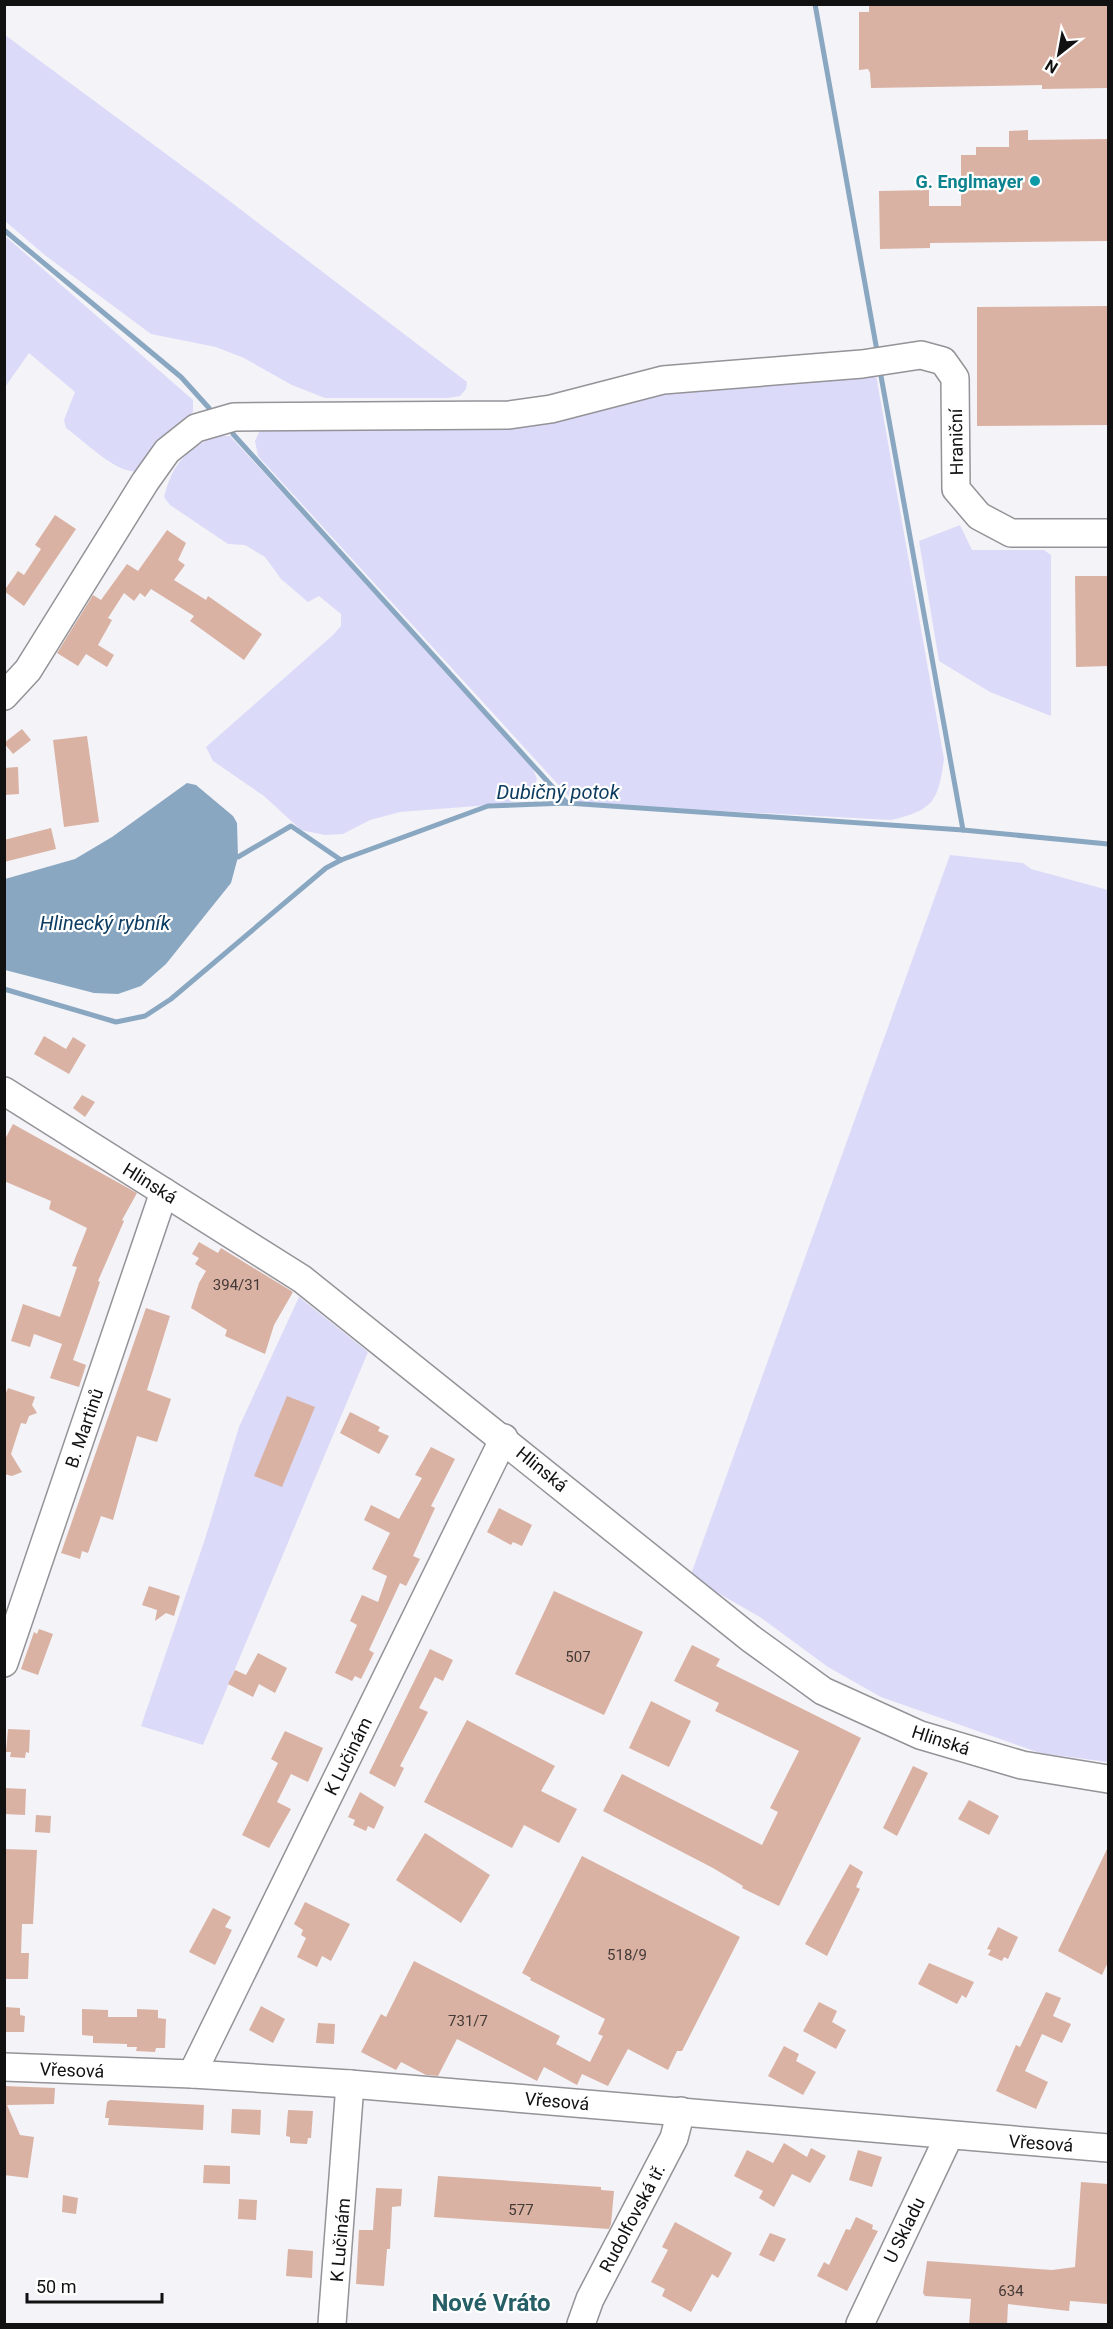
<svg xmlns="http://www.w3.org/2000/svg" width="1113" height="2329" font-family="Roboto,sans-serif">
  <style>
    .green { fill: #dcdaf9 }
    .water { fill: #8aa7c2 }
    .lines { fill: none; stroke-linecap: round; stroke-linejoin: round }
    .stream { stroke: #8aa7c2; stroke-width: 5 }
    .building { fill: #dab2a3 }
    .minor-casing { stroke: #939398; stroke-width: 30 }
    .minor { stroke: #fff; stroke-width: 27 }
    .culture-dot { fill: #0f9aa8; stroke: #fff; stroke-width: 2 }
    .labels { text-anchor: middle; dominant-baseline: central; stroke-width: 4.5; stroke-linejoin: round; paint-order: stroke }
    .number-label { font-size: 15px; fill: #433936 }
    .culture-label { font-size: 18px; font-weight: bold; fill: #0d838f; stroke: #fff; text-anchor: end }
    .street-label { font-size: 18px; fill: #111112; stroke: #fff }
    .water-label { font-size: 20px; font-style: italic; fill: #0d3c61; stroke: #fff }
    .district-label { font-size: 24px; font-weight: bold; fill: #265f66; stroke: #fff }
  </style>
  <rect width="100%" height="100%" fill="#f3f3f8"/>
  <g class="green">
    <polygon points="5,35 223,196 467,382 466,389 460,396 447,398 325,398 292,385 244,358 216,347 151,334 46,256 5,221"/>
    <path d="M5,236L193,400V412L154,443L138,471C119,476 83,440 66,428L64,420L75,392L29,353L5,387Z"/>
    <path d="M876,375L944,759C938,801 934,810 891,820L575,803L258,456L255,441L261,428Z"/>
    <path d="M214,436H230L530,762L537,779L533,789L520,800L502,804L400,812L370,820L343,834L325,835L301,830L264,796L213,761L206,747L333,635L341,626V614L319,596L308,602L281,579L265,557L245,545L228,544L170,505L164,497C173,463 184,453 214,436Z"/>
    <polygon points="960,525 972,550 1044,550 1051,555 1051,716 990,692 939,661 919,541"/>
    <polygon points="950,855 1023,863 1031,869 1108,890 1108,1762 1040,1753 881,1697 828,1667 760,1617 690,1577"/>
    <polygon points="299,1297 368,1352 203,1745 141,1726 205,1539 239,1427"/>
  </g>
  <polygon class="water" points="187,783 196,785 233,816 237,823 238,857 231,883 166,964 141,986 118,994 94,993 5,970 5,879 75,859 112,837"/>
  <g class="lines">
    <g class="stream">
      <polyline points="815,4 877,351"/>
      <polyline points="4,230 181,377 209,408"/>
      <polyline points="881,376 963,830"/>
      <polyline points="233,434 567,803"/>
      <polyline points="238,857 291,826 341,860"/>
      <polyline points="4,989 116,1022 145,1016 171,999 326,868 341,860 488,806 567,803 963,830 1108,844"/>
    </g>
  </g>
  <g class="building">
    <polygon points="869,4 1108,4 1108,88 1042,89 1042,85 871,88 870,73 868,69 859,70 859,12 869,12"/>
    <polygon points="1028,130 1028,140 1108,139 1108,241 930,243 930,248 880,249 879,191 929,190 929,206 961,206 961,155 976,155 976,147 1009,147 1009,131"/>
    <polygon points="1108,306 1108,425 977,426 977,307"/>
    <polygon points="55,515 76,529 24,606 4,591 18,571 24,575 41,549 35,545"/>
    <polygon points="167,530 186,543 178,560 185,565 174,580 206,600 208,596 262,634 244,660 190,621 194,616 151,589 145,597 140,593 134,601 124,593 108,618 112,620 98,645 114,655 107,667 86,654 78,666 57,653 93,595 101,600 127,564 138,571"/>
    <polygon points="1075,576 1108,576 1108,666 1076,667"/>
    <polygon points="22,729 31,740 13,754 4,743"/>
    <polygon points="87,736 99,822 64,827 53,740"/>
    <polygon points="18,767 19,794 4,795 4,768"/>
    <polygon points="51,828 56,849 4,862 4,840"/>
    <polygon points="44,1036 66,1049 73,1037 86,1045 69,1074 34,1054"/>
    <polygon points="82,1095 95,1102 85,1117 73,1108"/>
    <polygon points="13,1124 137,1193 122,1220 124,1221 98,1281 100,1282 73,1360 86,1365 79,1387 50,1378 62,1344 34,1334 30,1347 11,1341 23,1304 60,1317 77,1267 72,1266 87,1228 49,1209 51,1201 4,1181 4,1141"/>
    <polygon points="199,1242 218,1253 221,1248 293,1292 274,1325 265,1354 225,1336 227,1330 191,1308 199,1283 206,1271 195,1264 199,1258 192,1254"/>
    <polygon points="146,1308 170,1316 147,1390 171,1399 157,1442 137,1436 113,1520 101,1516 88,1553 82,1551 80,1559 61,1553"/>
    <polygon points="8,1388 35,1397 32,1405 37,1413 29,1416 26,1424 21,1423 11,1454 22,1472 12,1476 4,1474 4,1397"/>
    <polygon points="287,1396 315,1407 282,1487 254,1476"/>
    <polygon points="350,1412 380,1427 378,1431 389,1436 379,1454 340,1433"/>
    <polygon points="431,1447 455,1459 431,1506 435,1508 413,1556 420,1559 406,1586 400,1583 369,1650 374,1653 361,1679 355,1676 352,1681 335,1673 357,1625 350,1621 362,1595 378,1602 387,1576 372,1569 390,1533 364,1520 371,1505 399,1519 422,1478 415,1475"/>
    <polygon points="499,1508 532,1525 522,1546 513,1542 511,1545 487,1532"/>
    <polygon points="149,1586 180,1596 174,1616 166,1613 155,1621 157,1610 142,1605"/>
    <polygon points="554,1591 643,1632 604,1715 515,1674"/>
    <polygon points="39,1629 53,1634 38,1675 21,1669 34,1632 37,1634"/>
    <polygon points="692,1645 720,1659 716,1666 861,1738 779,1906 742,1888 743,1886 713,1868 603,1811 622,1774 762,1845 778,1812 770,1808 799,1751 715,1711 719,1703 674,1681"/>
    <polygon points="430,1649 453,1660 443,1681 435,1677 419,1708 428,1712 400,1766 404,1768 395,1787 369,1773"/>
    <polygon points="258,1653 287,1668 275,1693 259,1684 253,1697 228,1684 235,1670 246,1675"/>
    <polygon points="651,1701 691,1721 669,1767 629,1748"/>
    <polygon points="467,1720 555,1766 541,1791 577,1809 559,1843 524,1825 512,1848 424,1802"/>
    <polygon points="8,1729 30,1730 29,1753 26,1752 25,1758 10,1757 11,1752 6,1752"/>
    <polygon points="285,1731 323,1748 308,1782 291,1774 277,1802 291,1809 269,1848 242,1835 278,1763 271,1759"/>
    <polygon points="913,1766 928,1773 897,1836 883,1828"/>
    <polygon points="4,1788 26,1789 25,1815 4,1814"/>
    <polygon points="360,1792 384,1807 374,1829 368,1826 366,1831 353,1825 355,1820 348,1817"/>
    <polygon points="969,1800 999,1816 989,1835 958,1819"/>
    <polygon points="36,1815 51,1816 50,1833 35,1832"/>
    <polygon points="425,1833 490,1875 461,1923 396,1880"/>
    <polygon points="1108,1847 1108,1962 1102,1975 1058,1951"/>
    <polygon points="4,1849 37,1850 33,1924 22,1924 21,1953 29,1953 28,1979 4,1979"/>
    <polygon points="582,1856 740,1937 682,2051 677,2051 668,2070 628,2049 608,2086 582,2074 577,2085 544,2067 537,2081 457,2039 438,2076 426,2075 401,2062 396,2070 361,2052 381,2014 386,2017 414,1961 560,2036 556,2044 590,2062 603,2036 598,2034 605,2019 530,1980 531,1978 522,1973"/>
    <polygon points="850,1864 863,1872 856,1887 860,1889 827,1956 805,1944"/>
    <polygon points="305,1902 350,1924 331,1961 322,1956 317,1967 297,1957 306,1938 301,1935 303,1930 294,1924"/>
    <polygon points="213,1908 231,1917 225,1927 232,1930 215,1965 189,1952"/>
    <polygon points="998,1927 1018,1937 1008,1959 1004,1957 1002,1961 988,1955 991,1950 987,1949"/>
    <polygon points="929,1963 974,1982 966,1998 962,1995 957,2004 918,1984"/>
    <polygon points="1046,1992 1061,1998 1053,2016 1071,2024 1062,2043 1042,2034 1025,2071 1048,2082 1036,2109 996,2091 1016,2045 1020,2047"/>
    <polygon points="819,2002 837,2011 832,2022 846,2030 836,2049 803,2031"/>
    <polygon points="261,2006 285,2019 273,2043 249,2030"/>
    <polygon points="4,2007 20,2008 20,2015 25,2016 24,2032 4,2032"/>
    <polygon points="82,2009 108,2010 108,2017 137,2017 137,2009 158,2010 158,2018 166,2019 165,2048 156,2048 155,2052 136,2051 137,2047 127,2047 127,2044 93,2043 93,2036 82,2035"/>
    <polygon points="318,2023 335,2024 334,2044 316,2043"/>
    <polygon points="784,2046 799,2054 796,2061 816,2072 803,2095 768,2076"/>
    <polygon points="4,2086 55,2088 54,2104 7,2105 20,2135 34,2137 28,2178 4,2175"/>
    <polygon points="110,2100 204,2105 203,2130 108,2125 109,2118 105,2118 107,2102"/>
    <polygon points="232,2109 261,2110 260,2135 231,2133"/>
    <polygon points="288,2110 313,2111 311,2138 308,2138 307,2144 290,2143 290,2137 286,2136"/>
    <polygon points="784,2143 807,2157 811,2148 826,2156 810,2183 792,2174 774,2207 759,2198 763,2191 734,2176 747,2150 773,2163"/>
    <polygon points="858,2150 882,2157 872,2187 849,2180"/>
    <polygon points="204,2165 230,2166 230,2184 203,2183"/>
    <polygon points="438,2176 601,2187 601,2190 614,2191 611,2224 609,2229 434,2217"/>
    <polygon points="1081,2182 1108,2184 1107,2304 1070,2301 1069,2311 1008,2304 1007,2325 969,2325 971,2299 925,2296 923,2293 927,2261 1052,2270 1075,2267"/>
    <polygon points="376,2188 402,2189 401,2206 392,2207 390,2249 387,2249 384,2286 356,2284 359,2230 373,2230"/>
    <polygon points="63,2195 78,2198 76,2214 62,2212"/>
    <polygon points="239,2199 257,2200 256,2220 238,2219"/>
    <polygon points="856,2217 873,2225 872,2229 878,2231 847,2291 817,2276 824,2262 829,2265 846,2229 850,2230"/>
    <polygon points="675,2222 732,2253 718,2278 712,2274 691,2312 662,2296 665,2289 651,2282 668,2250 662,2247"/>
    <polygon points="770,2233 786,2239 774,2262 759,2255"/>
    <polygon points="288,2249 313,2251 312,2278 286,2276"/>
  </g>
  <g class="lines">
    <g class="minor-casing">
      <g id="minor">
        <polyline points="4,696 28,670 145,482 167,451 196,428 234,417 509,415 551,409 663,380 862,364 921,355 943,361 955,378 956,489 979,516 1011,533 1108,533"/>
        <polyline points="4,1091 302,1279 750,1638 823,1691 920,1735 1022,1765 1108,1779"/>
        <polyline points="4,1663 164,1192"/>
        <polyline points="4,2067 192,2074 350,2084 1108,2148"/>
        <polyline points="192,2074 504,1438"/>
        <polyline points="332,2324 350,2084"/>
        <polyline points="581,2324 590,2299 674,2138 681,2111"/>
        <polyline points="860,2324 949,2136"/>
      </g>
    </g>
    <use href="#minor" class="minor"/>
  </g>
  <circle class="culture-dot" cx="1035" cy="181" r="6"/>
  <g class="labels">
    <g class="number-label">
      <text x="237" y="1285">394/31</text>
      <text x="578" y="1657">507</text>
      <text x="627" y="1955">518/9</text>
      <text x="468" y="2021">731/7</text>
      <text x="521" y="2210">577</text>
      <text x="1011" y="2291">634</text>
    </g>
    <g class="culture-label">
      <text x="1023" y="181">G. Englmayer</text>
    </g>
    <g class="street-label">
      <text transform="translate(956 442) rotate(-91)">Hraniční</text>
      <text transform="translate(150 1183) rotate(32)">Hlinská</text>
      <text transform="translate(84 1428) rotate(-71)">B. Martinů</text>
      <text transform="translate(542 1469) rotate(39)">Hlinská</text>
      <text transform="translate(941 1740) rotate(18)">Hlinská</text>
      <text transform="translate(348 1756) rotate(-64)">K Lučinám</text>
      <text transform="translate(72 2070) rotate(2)">Vřesová</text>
      <text transform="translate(557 2101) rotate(5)">Vřesová</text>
      <text transform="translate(1041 2143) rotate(4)">Vřesová</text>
      <text transform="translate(632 2218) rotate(-62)">Rudolfovská tř.</text>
      <text transform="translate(904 2230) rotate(-64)">U Skladu</text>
      <text transform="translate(340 2240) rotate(-85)">K Lučinám</text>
    </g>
    <g class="water-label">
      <text x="558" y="792">Dubičný potok</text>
      <text x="105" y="923">Hlinecký rybník</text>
    </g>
    <g class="district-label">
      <text x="491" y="2303">Nové Vráto</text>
    </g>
  </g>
  <rect width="1113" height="2329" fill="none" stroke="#111112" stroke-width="12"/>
  <g transform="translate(1059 54) rotate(211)" stroke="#ffffff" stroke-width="4.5" paint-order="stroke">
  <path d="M0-4.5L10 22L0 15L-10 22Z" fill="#111112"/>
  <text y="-9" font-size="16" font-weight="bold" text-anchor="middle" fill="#111112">N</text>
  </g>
  <path d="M27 2293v9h135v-9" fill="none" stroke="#111112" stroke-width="3"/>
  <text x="36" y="2293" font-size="18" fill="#111112" stroke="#ffffff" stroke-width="4.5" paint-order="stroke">50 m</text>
</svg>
